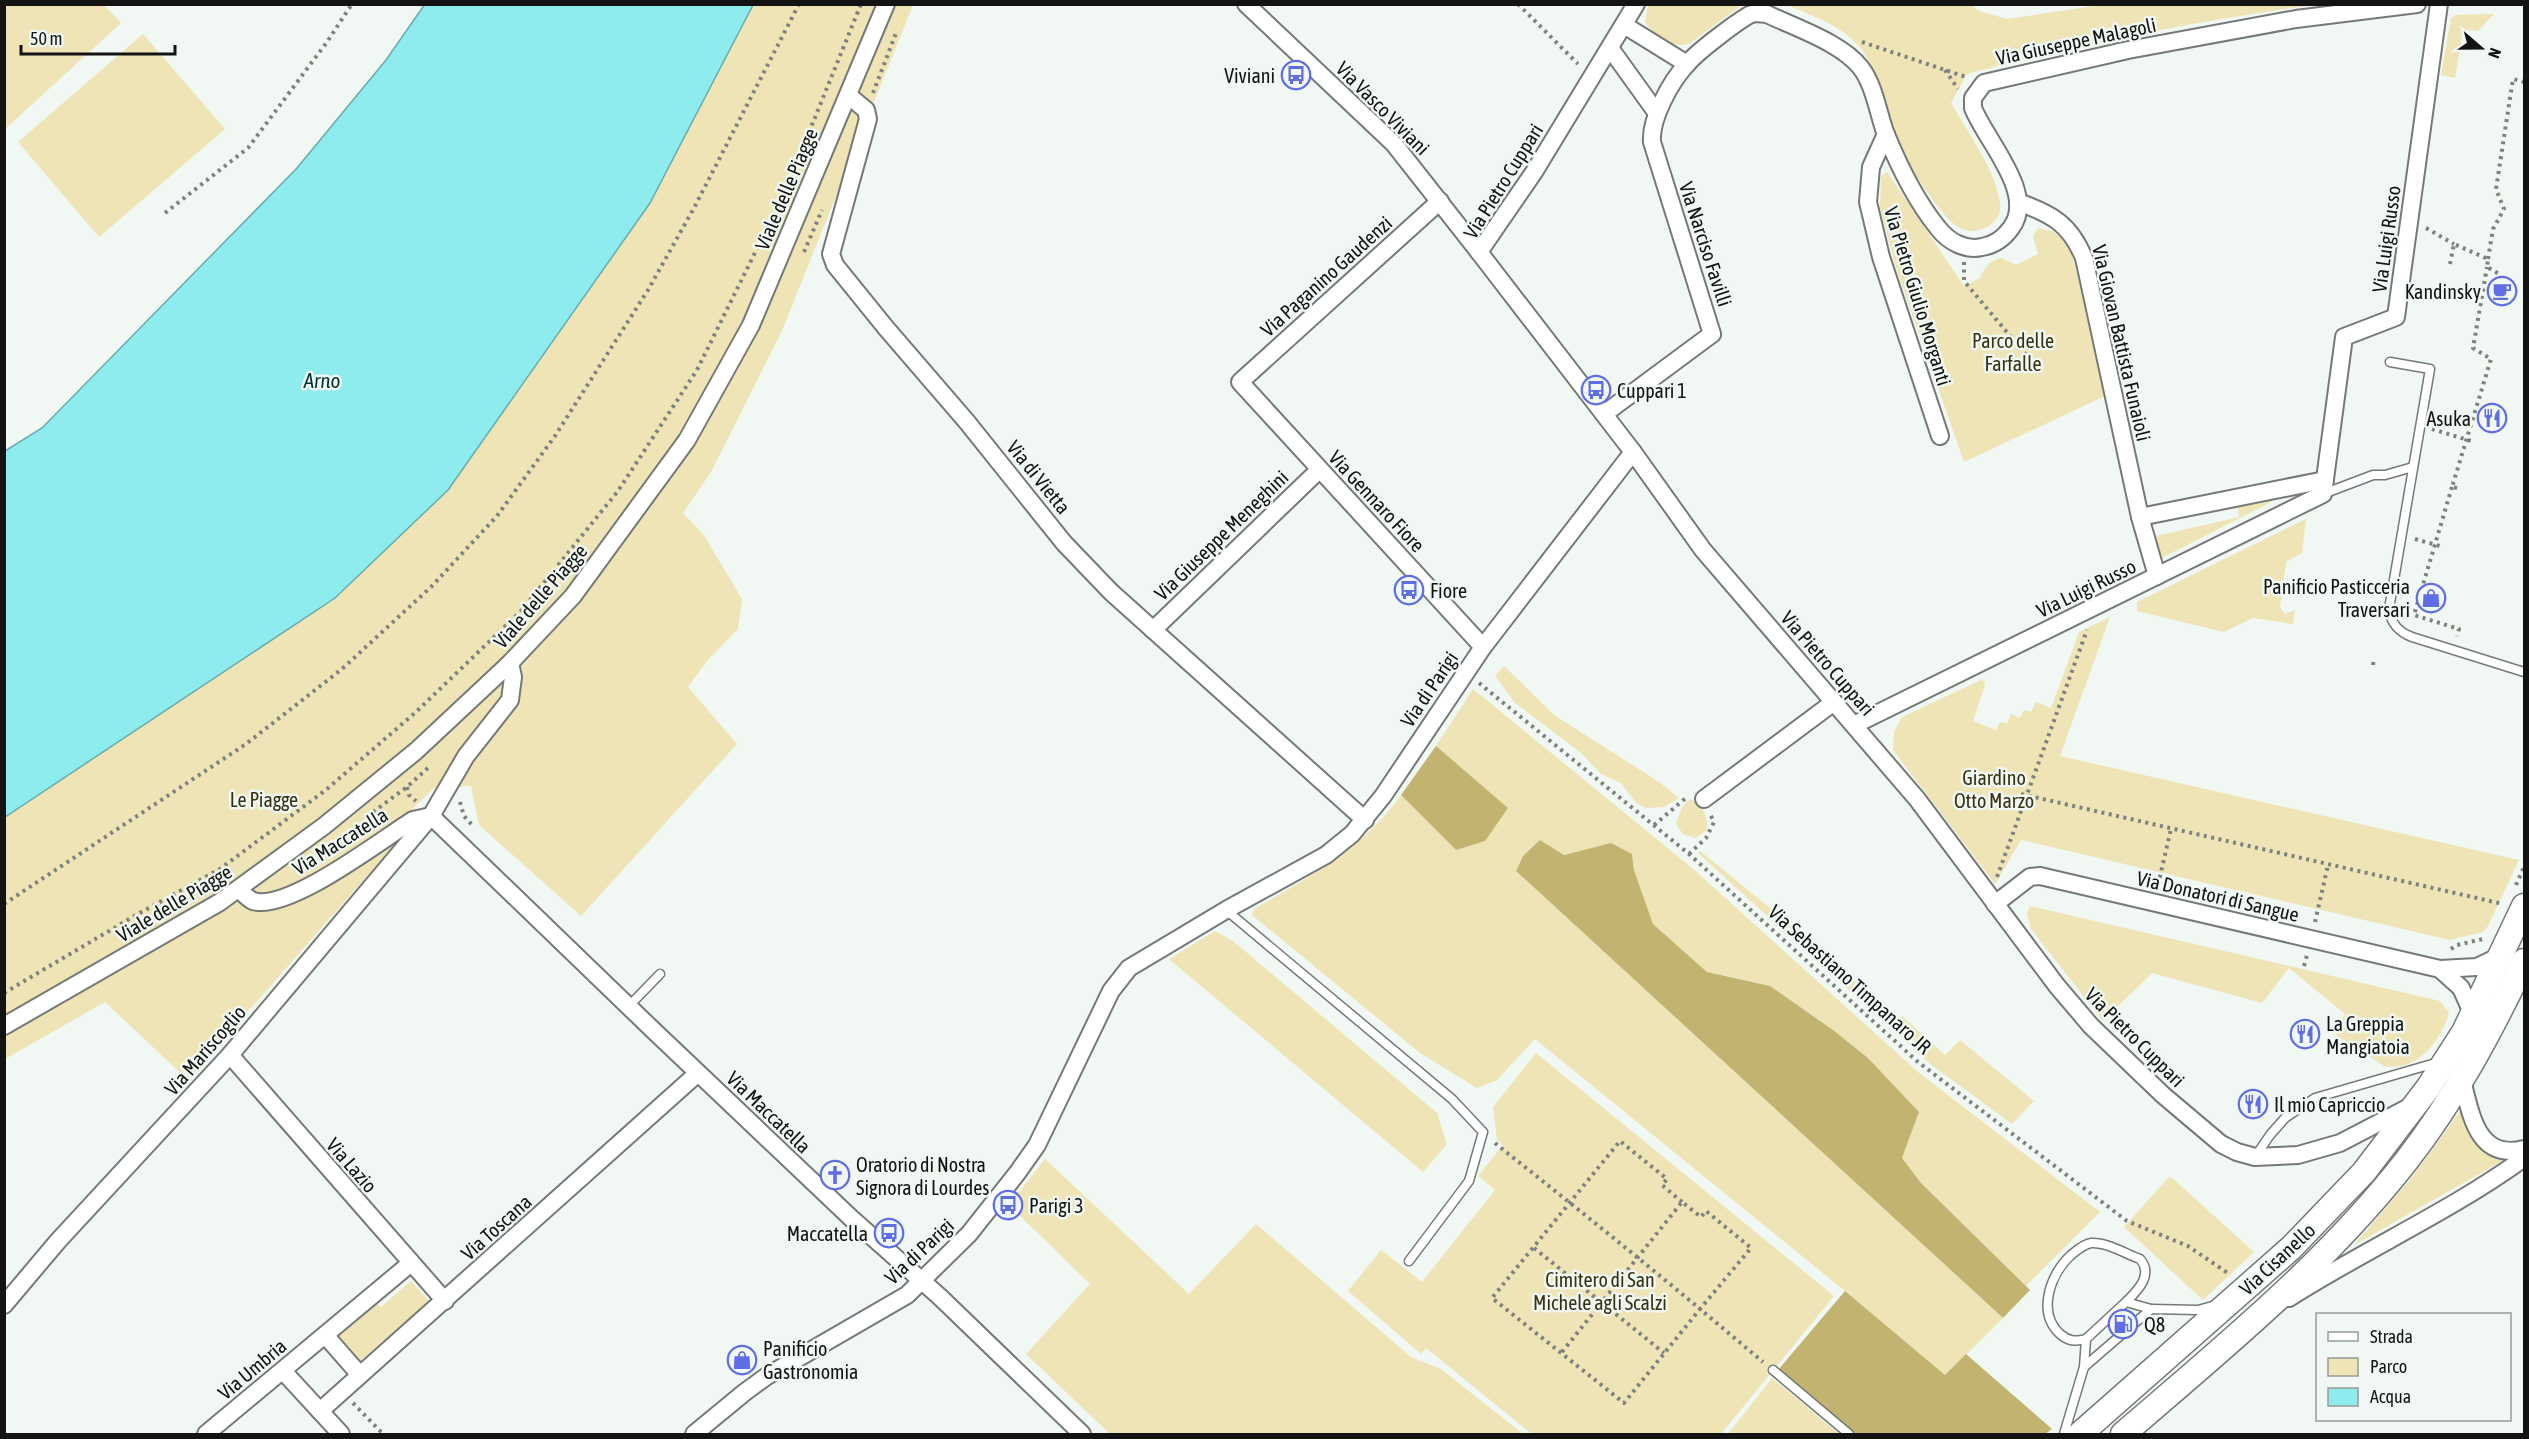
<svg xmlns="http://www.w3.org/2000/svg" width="2529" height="1439" font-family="'Asap Condensed',sans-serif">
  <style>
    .green { fill: #eee4b5 }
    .forest { fill: #c2b470 }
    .water { fill: #8eecef; stroke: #69abad; stroke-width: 1.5 }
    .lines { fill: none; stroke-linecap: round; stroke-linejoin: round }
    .service-casing { stroke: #757a76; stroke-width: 11 }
    .minor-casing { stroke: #757a76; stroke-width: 20 }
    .secondary-casing { stroke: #757a76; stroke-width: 27 }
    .path { stroke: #7e827f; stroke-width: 4; stroke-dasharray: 3 4.5; stroke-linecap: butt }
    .service { stroke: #fff; stroke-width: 8 }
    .minor { stroke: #fff; stroke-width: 16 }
    .secondary { stroke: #fff; stroke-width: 24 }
    .labels { text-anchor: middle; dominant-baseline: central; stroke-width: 5; stroke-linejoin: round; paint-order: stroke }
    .street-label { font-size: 20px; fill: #121312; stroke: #f1f7f2 }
    .poi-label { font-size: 20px; fill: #121312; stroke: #f1f7f2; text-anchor: start }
    .park-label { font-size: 20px; fill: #373112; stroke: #f1f7f2 }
    .water-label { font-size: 21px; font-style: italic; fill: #033335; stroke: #f1f7f2 }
  </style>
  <rect width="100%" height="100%" fill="#f1f7f2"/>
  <g class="green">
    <polygon points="5,4 104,5 121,23 5,129"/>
    <polygon points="753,5 913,5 781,333 711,472 683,513 703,534 742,599 738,629 707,661 688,687 737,744 581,916 479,825 471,786 434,788 406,815 402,836 188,1080 105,1002 5,1059 5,817 335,598 650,203"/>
    <path d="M1648,5V4L1742,5L1690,43C1674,50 1654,36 1645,22Z"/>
    <path d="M1787,5H1971L1979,11L2007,19L2100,5H2313C2196,21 2081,44 1967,74L1951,103C1966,129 2002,180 2000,209C2000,219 1989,228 1979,230C1959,235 1947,218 1936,204C1922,186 1909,167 1900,146C1886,115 1881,76 1861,49C1844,26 1812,16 1787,5Z"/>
    <polygon points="2494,14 2478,31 2463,30 2455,78 2441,75 2451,18 2456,15"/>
    <polygon points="143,34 225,129 99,237 18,142"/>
    <path d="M1887,172L1964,286L1980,278C1985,267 1989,261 2001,258L2016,265L2038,254L2033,237L2038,228L2052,231L2061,237L2070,249L2080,282L2105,396L1964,462L1897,271L1880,209L1881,176Z"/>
    <polygon points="2273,501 2160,559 2156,536 2239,517 2238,507"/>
    <polygon points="2306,519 2302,553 2286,562 2280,607 2285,614 2295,610 2293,624 2253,618 2224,632 2137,611 2137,602"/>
    <polygon points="2110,617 2060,756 2519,860 2488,926 2483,932 2450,940 2021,840 1995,884 1893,750 1894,732 1902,717 1983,679 1985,685 1973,721 1996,730 2000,722 2007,724 2011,714 2020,718 2024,710 2031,712 2036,702 2051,708 2079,632"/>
    <polygon points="1504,666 1554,715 1659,782 1679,798 1664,807 1647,808 1637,804 1621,783 1601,774 1581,753 1515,703 1495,676"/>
    <path d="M1473,689L1692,868L1918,1072L2100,1212L2026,1286L1921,1183L1902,1158L1919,1112L1868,1058L1833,1030L1770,986L1707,972L1653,924L1634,870L1632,854L1581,851L1564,855L1540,840L1523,856L1516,871L2003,1318L1945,1375L1845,1291L1535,1039L1497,1080L1477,1088L1420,1053L1252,915L1254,909C1308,878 1364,848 1401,795L1456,850L1507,808L1436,746Z"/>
    <path d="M1690,799C1702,804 1709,818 1707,830L1695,838L1683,834L1676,824L1682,807Z"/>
    <polygon points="1700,851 1796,929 1898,1020 1902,1016 1945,1055 1960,1040 2034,1101 2012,1124 1929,1063 1698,853"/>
    <path d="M2030,906L2440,1001L2449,1013C2440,1042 2417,1072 2384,1066L2333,1033L2345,1014L2289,968L2262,1003L2152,973L2103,1021L2031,929L2027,913Z"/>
    <polygon points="1215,931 1233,941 1437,1113 1447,1144 1423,1172 1169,959"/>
    <polygon points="1536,1053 1834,1296 1721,1434 1532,1434 1426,1348 1421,1354 1348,1291 1381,1250 1422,1282 1495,1190 1478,1176 1503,1145 1497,1140 1493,1107"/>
    <path d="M2461,1110C2469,1135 2478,1150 2502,1161L2354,1245L2409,1181Z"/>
    <polygon points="1045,1159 1189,1294 1256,1224 1411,1357 1441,1369 1523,1434 1110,1434 1026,1354 1090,1284 1009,1205"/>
    <polygon points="2170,1176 2254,1252 2203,1300 2124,1227"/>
    <polygon points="411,1281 429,1301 359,1362 338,1337 377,1303 381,1307"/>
    <polygon points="1772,1378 1839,1434 1728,1434"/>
  </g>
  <g class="forest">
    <polygon points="1436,746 1508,808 1485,841 1456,850 1401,795"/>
    <polygon points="1540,840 1564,855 1611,843 1632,854 1634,870 1653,924 1707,972 1770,986 1833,1030 1868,1058 1919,1112 1902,1158 1921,1183 2030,1290 2003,1318 1516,871 1523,856"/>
    <polygon points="1845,1291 1945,1375 1966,1354 2052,1429 2045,1434 1855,1434 1778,1370"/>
  </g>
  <polygon class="water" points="425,4 753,5 650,203 448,490 335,598 5,817 5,451 42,428 297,168 386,60"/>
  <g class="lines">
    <g class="service-casing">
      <g id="service">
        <path d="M2390,362L2430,369L2389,609C2391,624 2399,632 2412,637L2524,672"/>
        <polyline points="2323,494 2373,475 2385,475 2413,467"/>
        <polyline points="1226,910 1452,1099 1483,1132 1469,1181 1409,1261"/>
        <polyline points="628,1007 660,974"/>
        <polyline points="2255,1157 2270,1135 2285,1118 2315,1098 2439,1062"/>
        <path d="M2086,1339C2075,1342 2068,1341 2060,1334C2036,1312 2051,1273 2071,1255C2077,1250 2084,1244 2091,1243C2107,1242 2126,1254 2140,1259C2154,1275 2137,1291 2126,1302"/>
        <polyline points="2084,1367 2086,1339 2126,1302 2151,1309"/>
        <polyline points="1773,1370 1849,1434"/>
        <polyline points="2064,1434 2084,1367 2151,1309 2198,1310 2216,1305"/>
      </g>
    </g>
    <g class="minor-casing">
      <g id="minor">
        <polyline points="1246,4 1394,144 1479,252"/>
        <polyline points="1636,4 1534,172 1479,252 1633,452 1703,550 1917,799 2057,986 2091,1026 2163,1095 2221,1144 2237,1152 2255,1157 2298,1155 2340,1143 2411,1106"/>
        <polyline points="1624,25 1687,64"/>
        <polyline points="1610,48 1656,112"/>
        <polyline points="849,96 866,110 868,119 831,254 835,265 886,328 967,422 1064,543 1111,592 1365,820"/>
        <polyline points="1886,134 1871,167 1868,202 1881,257 1940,436"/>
        <polyline points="1440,201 1240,382 1483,647"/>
        <path d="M2018,202C2052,214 2070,224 2084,258L2140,517L2157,576"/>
        <path d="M1604,414L1712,334L1652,142C1650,119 1671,81 1687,64C1698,51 1734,24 1749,15L1755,13L1767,14C1796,28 1842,43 1861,68C1874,85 1878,112 1885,132C1898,164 1916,201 1938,228C1948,241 1965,251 1982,247C1994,245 2004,238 2011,228C2037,194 1986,141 1973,108V98L1984,83L2128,50L2296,19L2417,4"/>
        <polyline points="2140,517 2325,480"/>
        <polyline points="1153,630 1319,470"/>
        <polyline points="1854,725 2323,494 2344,337 2396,317 2439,4"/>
        <polyline points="1704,799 1834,702"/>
        <polyline points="431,816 653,1030 851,1218 940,1297 1082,1434"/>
        <path d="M239,889C243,893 248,899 253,901C288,912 381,840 413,820L431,816"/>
        <polyline points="1995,904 2030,877 2040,876 2440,969"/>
        <polyline points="2473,1015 2461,988 2440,969 2477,967 2500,956"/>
        <polyline points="4,1026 220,902 324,826 416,751 510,663 573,596 687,440 751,325 886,4"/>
        <polyline points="230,1055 445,1301"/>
        <path d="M2462,1080C2471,1114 2477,1161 2524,1149"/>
        <path d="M2289,1298C2366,1249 2451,1211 2524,1158"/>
        <polyline points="4,1305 58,1241 230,1055 431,816 466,756 510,700 513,677 510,663"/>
        <polyline points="325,1335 360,1375"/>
        <polyline points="283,1371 341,1434"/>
        <polyline points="320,1411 698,1073"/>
        <polyline points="206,1434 411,1263"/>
        <polyline points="694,1434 745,1392 767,1376 907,1295 969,1234 1018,1172 1037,1145 1111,991 1129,968 1226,910 1326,855 1352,834 1383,796 1483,647 1633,452"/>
      </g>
    </g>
    <g class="secondary-casing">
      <g id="secondary">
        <polyline points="2080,1434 2291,1248 2364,1172 2428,1088 2464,1032 2524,906"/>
        <path d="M2123,1434C2223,1348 2326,1264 2407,1160C2455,1098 2491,1031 2524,961"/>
      </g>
    </g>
    <g class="path">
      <polyline points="1518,4 1578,64"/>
      <polyline points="1862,42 1966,77"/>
      <polyline points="1945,70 1958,89"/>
      <polyline points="873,93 896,33"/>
      <polyline points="165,213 248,148 327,42 352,4"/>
      <polyline points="2426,228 2454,244"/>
      <polyline points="804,252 822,210"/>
      <polyline points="2488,259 2493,229 2504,209 2496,189 2513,79 2524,82"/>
      <polyline points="1964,262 1964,281 2042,374"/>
      <polyline points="2450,264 2454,244 2488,259 2487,267 2499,274"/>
      <polyline points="2432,429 2471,441"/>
      <polyline points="2452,487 2414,615 2459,629 2457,636"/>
      <polyline points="2457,488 2452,487 2491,359 2473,348 2487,267"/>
      <polyline points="2415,539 2440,546"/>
      <polyline points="2373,665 2374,658"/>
      <polyline points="1479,683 1689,854 1918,1062 2127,1221 2188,1246 2229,1274"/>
      <polyline points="407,787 409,795 416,801"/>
      <polyline points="2021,794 2503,904"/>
      <polyline points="460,802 464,816 472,825"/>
      <polyline points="373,812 407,787 430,766"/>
      <polyline points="1654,825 1687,797"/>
      <polyline points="1689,854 1706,838 1714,822 1710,814"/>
      <polyline points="1997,877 2087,630"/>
      <polyline points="2158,885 2171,829"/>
      <polyline points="2516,885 2524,867"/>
      <polyline points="4,904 246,744 342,669 431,587 497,516 555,436 648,290 694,208 799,4"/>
      <polyline points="2315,922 2328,865"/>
      <polyline points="2451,949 2457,945 2483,939"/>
      <polyline points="2304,966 2307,955"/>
      <polyline points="4,993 136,915 220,869 327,789 416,712 521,611 618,491 697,370 784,194 861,4"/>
      <path d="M1495,1143L1501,1148C1568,1201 1634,1254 1700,1309L1624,1403L1492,1298L1620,1141L1667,1179L1662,1185L1682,1202"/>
      <polyline points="1534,1248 1664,1353"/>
      <polyline points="1562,1352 1682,1202 1701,1217 1706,1211 1751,1248 1700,1309 1763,1362"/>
      <polyline points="353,1403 383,1434"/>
    </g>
    <use href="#service" class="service"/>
    <use href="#minor" class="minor"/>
    <use href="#secondary" class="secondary"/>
  </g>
  <defs>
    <g id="bus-ring" transform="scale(1.5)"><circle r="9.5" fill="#f1f7f2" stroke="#606ee6" stroke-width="1.5"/><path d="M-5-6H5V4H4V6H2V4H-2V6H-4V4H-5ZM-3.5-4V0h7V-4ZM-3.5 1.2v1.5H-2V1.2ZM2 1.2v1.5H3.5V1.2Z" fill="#606ee6"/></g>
    <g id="cafe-ring" transform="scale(1.5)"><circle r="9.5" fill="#f1f7f2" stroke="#606ee6" stroke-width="1.5"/><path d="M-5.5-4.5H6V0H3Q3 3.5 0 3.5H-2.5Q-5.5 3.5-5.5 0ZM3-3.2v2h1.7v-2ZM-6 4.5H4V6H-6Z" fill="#606ee6"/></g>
    <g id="restaurant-ring" transform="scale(1.5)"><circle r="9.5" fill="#f1f7f2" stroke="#606ee6" stroke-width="1.5"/><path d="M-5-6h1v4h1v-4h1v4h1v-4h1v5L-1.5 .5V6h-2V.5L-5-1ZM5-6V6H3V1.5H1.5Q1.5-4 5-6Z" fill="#606ee6"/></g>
    <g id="shop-ring" transform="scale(1.5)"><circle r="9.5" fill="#f1f7f2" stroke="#606ee6" stroke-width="1.5"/><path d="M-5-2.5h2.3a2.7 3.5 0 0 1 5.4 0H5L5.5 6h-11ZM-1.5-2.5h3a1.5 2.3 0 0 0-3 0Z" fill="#606ee6"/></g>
    <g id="church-ring" transform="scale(1.5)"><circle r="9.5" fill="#f1f7f2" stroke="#606ee6" stroke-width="1.5"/><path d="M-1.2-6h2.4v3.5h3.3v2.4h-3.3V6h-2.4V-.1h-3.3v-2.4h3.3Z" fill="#606ee6"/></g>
    <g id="fuel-ring" transform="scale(1.5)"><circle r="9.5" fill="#f1f7f2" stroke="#606ee6" stroke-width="1.5"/><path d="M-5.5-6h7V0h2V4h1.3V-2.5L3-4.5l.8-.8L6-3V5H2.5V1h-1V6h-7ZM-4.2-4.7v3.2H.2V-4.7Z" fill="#606ee6"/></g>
  </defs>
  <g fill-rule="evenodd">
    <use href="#bus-ring" x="1296" y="75"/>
    <use href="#cafe-ring" x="2502" y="291"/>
    <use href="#bus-ring" x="1596" y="390"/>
    <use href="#restaurant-ring" x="2492" y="418"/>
    <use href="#bus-ring" x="1409" y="590"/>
    <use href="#shop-ring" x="2431" y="598"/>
    <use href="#restaurant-ring" x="2305" y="1034"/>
    <use href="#restaurant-ring" x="2253" y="1104"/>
    <use href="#church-ring" x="835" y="1175"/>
    <use href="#bus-ring" x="1008" y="1205"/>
    <use href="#bus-ring" x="889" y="1233"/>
    <use href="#fuel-ring" x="2123" y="1324"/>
    <use href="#shop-ring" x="742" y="1360"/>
  </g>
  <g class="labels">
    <g class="street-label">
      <text transform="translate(2076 41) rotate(-12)">Via Giuseppe Malagoli</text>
      <text transform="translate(1383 108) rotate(45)">Via Vasco Viviani</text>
      <text transform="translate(1503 181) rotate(-58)">Via Pietro Cuppari</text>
      <text transform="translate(786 189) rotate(-67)">Viale delle Piagge</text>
      <text transform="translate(2386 239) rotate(-82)">Via Luigi Russo</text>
      <text transform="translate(1706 244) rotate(72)">Via Narciso Favilli</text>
      <text transform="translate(1326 276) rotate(-42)">Via Paganino Gaudenzi</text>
      <text transform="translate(1918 296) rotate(73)">Via Pietro Giulio Morganti</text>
      <text transform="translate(2122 343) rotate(77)">Via Giovan Battista Funaioli</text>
      <text transform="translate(1039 477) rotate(51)">Via di Vietta</text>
      <text transform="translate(1377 501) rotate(47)">Via Gennaro Fiore</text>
      <text transform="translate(1221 535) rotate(-44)">Via Giuseppe Meneghini</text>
      <text transform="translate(2086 588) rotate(-26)">Via Luigi Russo</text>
      <text transform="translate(540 596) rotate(-49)">Viale delle Piagge</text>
      <text transform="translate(1828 663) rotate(49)">Via Pietro Cuppari</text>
      <text transform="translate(1429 689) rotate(-56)">Via di Parigi</text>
      <text transform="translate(340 841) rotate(-32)">Via Maccatella</text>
      <text transform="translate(2218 896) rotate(13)">Via Donatori di Sangue</text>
      <text transform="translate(174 903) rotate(-31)">Viale delle Piagge</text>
      <text transform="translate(1850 979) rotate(42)">Via Sebastiano Timpanaro JR</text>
      <text transform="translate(2135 1037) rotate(45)">Via Pietro Cuppari</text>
      <text transform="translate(205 1050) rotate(-49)">Via Mariscoglio</text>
      <text transform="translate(769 1112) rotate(44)">Via Maccatella</text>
      <text transform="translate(352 1165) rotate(49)">Via Lazio</text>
      <text transform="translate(496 1227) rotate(-42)">Via Toscana</text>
      <text transform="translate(919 1251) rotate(-43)">Via di Parigi</text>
      <text transform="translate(2277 1259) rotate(-43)">Via Cisanello</text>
      <text transform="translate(252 1369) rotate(-40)">Via Umbria</text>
    </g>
    <g class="poi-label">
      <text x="1275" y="75" text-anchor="end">Viviani</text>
      <text x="2481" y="291" text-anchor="end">Kandinsky</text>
      <text x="1617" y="390">Cuppari 1</text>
      <text x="2471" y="418" text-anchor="end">Asuka</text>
      <text x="2410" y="586" text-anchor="end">Panificio Pasticceria<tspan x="2410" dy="23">Traversari</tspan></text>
      <text x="1430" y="590">Fiore</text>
      <text x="2326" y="1023">La Greppia<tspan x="2326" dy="23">Mangiatoia</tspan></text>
      <text x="2274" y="1104">Il mio Capriccio</text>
      <text x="856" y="1164">Oratorio di Nostra<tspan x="856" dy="23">Signora di Lourdes</tspan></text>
      <text x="1029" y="1205">Parigi 3</text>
      <text x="868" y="1233" text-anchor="end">Maccatella</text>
      <text x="2144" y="1324">Q8</text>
      <text x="763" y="1348">Panificio<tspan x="763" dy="23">Gastronomia</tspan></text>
    </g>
    <g class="park-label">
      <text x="2013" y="340">Parco delle<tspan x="2013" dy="23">Farfalle</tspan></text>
      <text x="1994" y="777">Giardino<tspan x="1994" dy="23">Otto Marzo</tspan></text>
      <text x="264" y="799">Le Piagge</text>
      <text x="1600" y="1279">Cimitero di San<tspan x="1600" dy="23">Michele agli Scalzi</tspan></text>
    </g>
    <g class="water-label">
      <text x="322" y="380">Arno</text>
    </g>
  </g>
  <rect width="2529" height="1439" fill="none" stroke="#121312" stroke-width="12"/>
  <rect x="2316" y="1313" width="195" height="108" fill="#f1f7f2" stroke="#989c98" stroke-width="1.5"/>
  <rect x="2328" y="1332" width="30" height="9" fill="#ffffff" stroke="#989c98" stroke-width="1.5"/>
  <text x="2370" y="1343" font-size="18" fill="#121312">Strada</text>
  <rect x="2328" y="1358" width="30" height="18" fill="#eee4b5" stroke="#989c98" stroke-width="1.5"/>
  <text x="2370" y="1373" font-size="18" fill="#121312">Parco</text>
  <rect x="2328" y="1388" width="30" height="18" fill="#8eecef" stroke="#989c98" stroke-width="1.5"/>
  <text x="2370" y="1403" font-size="18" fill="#121312">Acqua</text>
  <g transform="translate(2481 48) rotate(110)" stroke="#f1f7f2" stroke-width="4.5" paint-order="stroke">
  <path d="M0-4.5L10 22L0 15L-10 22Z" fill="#121312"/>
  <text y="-9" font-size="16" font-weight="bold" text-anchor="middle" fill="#121312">N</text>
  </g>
  <path d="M21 45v9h154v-9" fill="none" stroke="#121312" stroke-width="3"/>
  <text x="30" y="45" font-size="18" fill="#121312" stroke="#f1f7f2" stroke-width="4.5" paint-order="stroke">50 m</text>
</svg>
